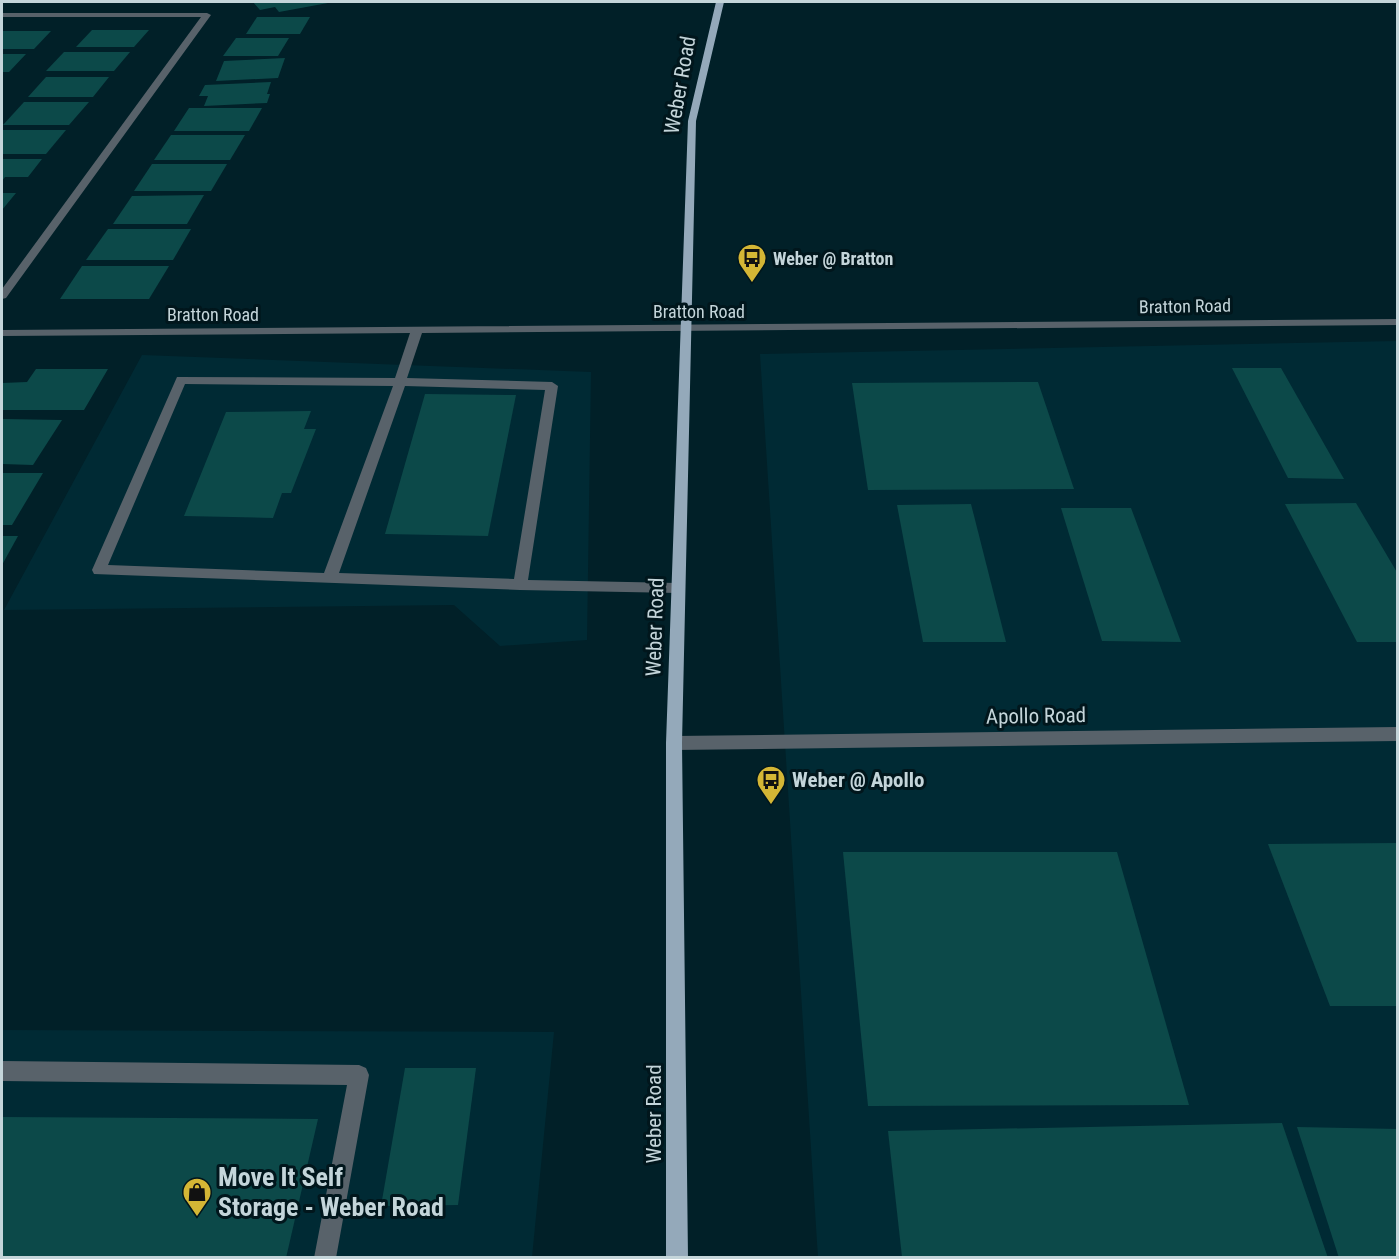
<svg xmlns="http://www.w3.org/2000/svg" width="1399" height="1259" font-family="'Roboto Condensed',sans-serif">
  <style>
    .built { fill: #002a34 }
    .building { fill: #0c4949 }
    .lines { fill: none; stroke-linecap: round; stroke-linejoin: round }
    .minor { fill: #58626a; fill-rule: evenodd }
    .major { fill: #94a9ba; fill-rule: evenodd }
    .labels { text-anchor: middle; dominant-baseline: central; stroke-width: 6; stroke-linejoin: round; paint-order: stroke }
    .far-poi-label { font-size: 18px; font-weight: bold; fill: #c4d5da; stroke: #01161c; text-anchor: start }
    .far-street-label { font-size: 18px; fill: #c4d5da; stroke: #01161c }
    .street-label { font-size: 21px; fill: #c4d5da; stroke: #01161c }
    .poi-label { font-size: 21px; font-weight: bold; fill: #c4d5da; stroke: #01161c; text-anchor: start }
    .near-poi-label { font-size: 26px; font-weight: bold; fill: #c4d5da; stroke: #01161c; text-anchor: start }
  </style>
  <rect width="100%" height="100%" fill="#012028"/>
  <g class="built">
    <polygon points="1397,341 1397,1257 818,1257 760,354"/>
    <polygon points="142,355 591,372 587,640 500,646 454,605 4,610"/>
    <polygon points="2,1030 554,1032 532,1257 2,1257"/>
  </g>
  <g class="building">
    <polygon points="253,2 328,2 328,3 279,12 275,7 260,10"/>
    <polygon points="257,17 310,17 300,34 246,34"/>
    <polygon points="92,30 149,30 134,47 76,47"/>
    <polygon points="2,31 51,31 34,49 2,49"/>
    <polygon points="236,38 289,38 278,56 223,56"/>
    <polygon points="64,52 130,52 114,71 46,71"/>
    <polygon points="2,54 26,54 9,72 2,72"/>
    <polygon points="285,58 278,78 216,81 224,61"/>
    <polygon points="46,77 109,77 93,97 28,97"/>
    <polygon points="271,82 267,94 270,94 267,103 204,106 208,96 199,96 205,85"/>
    <polygon points="24,102 89,102 69,125 3,125"/>
    <polygon points="189,108 262,108 249,131 174,131"/>
    <polygon points="2,130 66,130 46,154 2,154"/>
    <polygon points="171,135 245,135 230,160 154,160"/>
    <polygon points="2,159 42,159 28,177 5,177 2,181"/>
    <polygon points="152,164 227,164 211,191 134,191"/>
    <polygon points="2,193 16,193 2,210"/>
    <polygon points="204,195 187,224 113,224 132,196"/>
    <polygon points="108,229 191,229 173,260 86,260"/>
    <polygon points="82,266 169,266 149,299 60,299"/>
    <polygon points="1232,368 1281,368 1344,479 1288,478"/>
    <polygon points="36,369 108,369 84,410 2,410 2,383 27,382"/>
    <polygon points="1038,382 1074,489 868,490 852,383"/>
    <polygon points="425,394 516,395 488,536 385,534"/>
    <polygon points="311,411 304,429 316,429 291,493 282,493 273,518 184,516 226,412"/>
    <polygon points="2,419 62,420 33,465 2,464"/>
    <polygon points="2,473 43,473 12,525 2,525"/>
    <polygon points="1356,503 1398,574 1398,642 1357,642 1285,504"/>
    <polygon points="971,504 1006,642 923,642 897,505"/>
    <polygon points="1061,508 1131,508 1181,642 1102,641"/>
    <polygon points="2,536 18,536 2,565"/>
    <polygon points="1398,843 1398,1006 1330,1006 1268,844"/>
    <polygon points="843,852 1117,852 1189,1105 868,1106"/>
    <polygon points="405,1068 476,1068 458,1205 381,1206"/>
    <polygon points="2,1117 318,1119 286,1258 2,1258"/>
    <polygon points="1282,1123 1328,1258 902,1257 888,1131"/>
    <polygon points="1297,1127 1398,1129 1398,1258 1339,1258"/>
  </g>
  <g class="lines">
    <g class="minor">
      <polygon points="2,13 207,13 211,15 6,298 2,299 2,289 201,17 2,17"/>
      <path d="M1398,319V325L422,333L407,378L552,382L558,386L528,580L678,583L685,588L678,593L520,590L94,574L92,570L177,377L395,378L410,333L2,336V330ZM185,384L393,386L324,573L108,565ZM405,386L545,390L514,579L339,573Z"/>
      <polygon points="1398,727 1398,741 674,750 668,748 666,743 668,738 674,736"/>
      <polygon points="2,1061 359,1065 366,1068 369,1075 336,1258 314,1258 347,1085 2,1081"/>
    </g>
    <polygon class="major" points="716,2 724,2 696,121 682,743 688,1258 666,1258 666,743 688,121"/>
  </g>
  <defs>
    <g id="bus-pin" transform="scale(1.5)"><path d="M0 17L-7.5 6A9.5 9.5 0 1 1 7.5 6Z" fill="#d4b635" stroke="#01161c"/><path d="M-5-6H5V4H4V6H2V4H-2V6H-4V4H-5ZM-3.5-4V0h7V-4ZM-3.5 1.2v1.5H-2V1.2ZM2 1.2v1.5H3.5V1.2Z" fill="#111"/></g>
    <g id="shop-pin" transform="scale(1.5)"><path d="M0 17L-7.5 6A9.5 9.5 0 1 1 7.5 6Z" fill="#d4b635" stroke="#01161c"/><path d="M-5-2.5h2.3a2.7 3.5 0 0 1 5.4 0H5L5.5 6h-11ZM-1.5-2.5h3a1.5 2.3 0 0 0-3 0Z" fill="#111"/></g>
  </defs>
  <g fill-rule="evenodd">
    <use href="#bus-pin" x="752" y="258"/>
    <use href="#bus-pin" x="771" y="780"/>
    <use href="#shop-pin" x="197" y="1192"/>
  </g>
  <g class="labels">
    <g class="far-poi-label">
      <text x="773" y="258">Weber @ Bratton</text>
    </g>
    <g class="far-street-label">
      <text transform="translate(1185 306) rotate(-1)">Bratton Road</text>
      <text x="699" y="311">Bratton Road</text>
      <text x="213" y="314">Bratton Road</text>
    </g>
    <g class="street-label">
      <text transform="translate(680 85) rotate(-80)">Weber Road</text>
      <text transform="translate(655 627) rotate(-88)">Weber Road</text>
      <text transform="translate(1036 716) rotate(-1)">Apollo Road</text>
      <text transform="translate(654 1114) rotate(-90)">Weber Road</text>
    </g>
    <g class="poi-label">
      <text x="792" y="780">Weber @ Apollo</text>
    </g>
    <g class="near-poi-label">
      <text x="218" y="1177">Move It Self<tspan x="218" dy="30">Storage - Weber Road</tspan></text>
    </g>
  </g>
  <rect width="1399" height="1259" fill="none" stroke="#c4d5da" stroke-width="6"/>
</svg>
